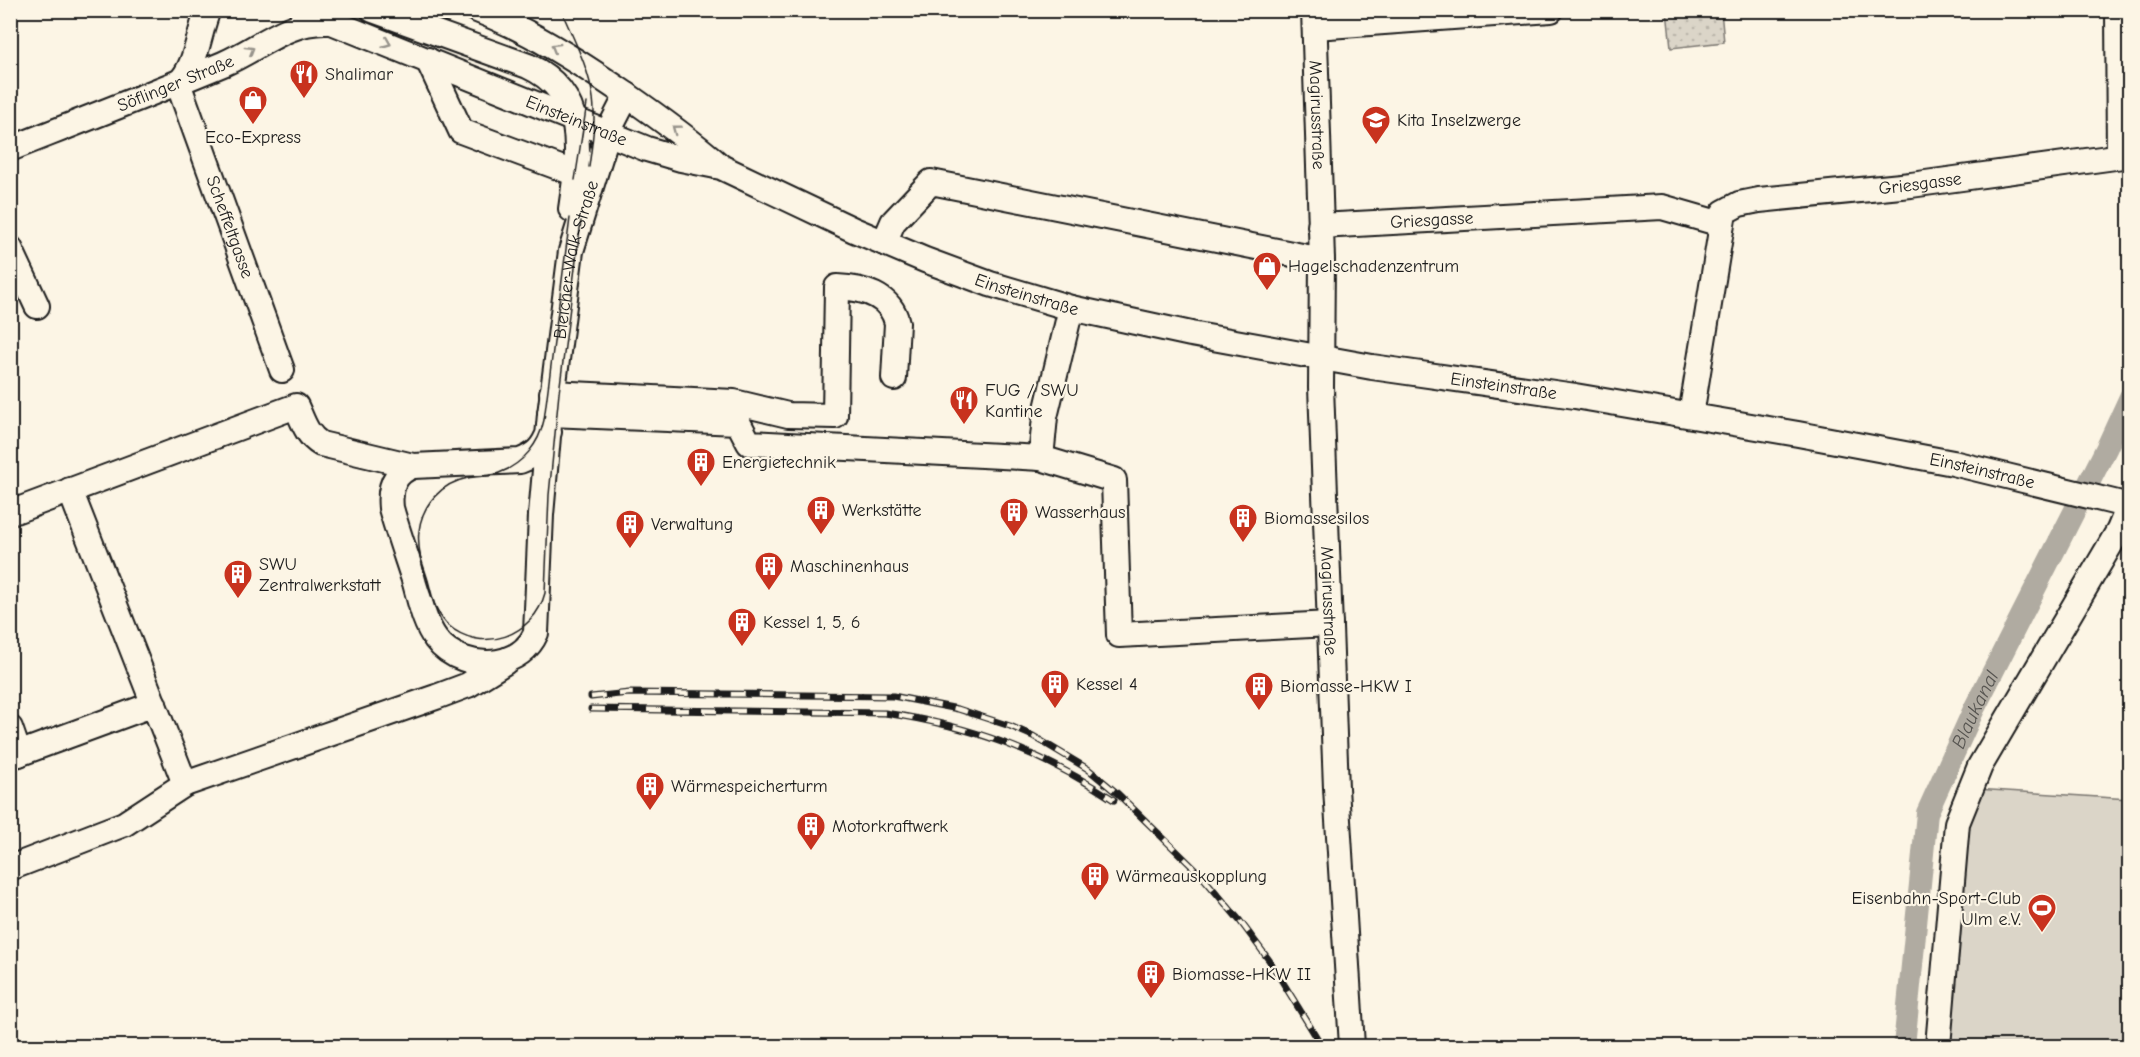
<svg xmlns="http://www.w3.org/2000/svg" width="2140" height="1057" font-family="'Comic Neue',sans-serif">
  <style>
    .park { fill: url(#park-dots); stroke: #7c7872; stroke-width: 1.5 }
    .garden { fill: #dbd5c8; stroke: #7c7872; stroke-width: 1.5 }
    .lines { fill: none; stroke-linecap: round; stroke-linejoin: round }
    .canal { stroke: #b0aba1; stroke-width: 22 }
    .minor-casing { stroke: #1c1c1c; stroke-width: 28 }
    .minor { stroke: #fcf5e5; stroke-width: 24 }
    .tram { stroke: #1c1c1c; stroke-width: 1.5 }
    .rail-casing { stroke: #1c1c1c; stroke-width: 7 }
    .rail { stroke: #fcf5e5; stroke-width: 4.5; stroke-dasharray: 14; stroke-linecap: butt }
    .oneway { stroke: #97938b }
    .labels { text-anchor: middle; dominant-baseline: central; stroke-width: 4.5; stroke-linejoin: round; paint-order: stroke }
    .poi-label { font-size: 18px; fill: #1c1c1c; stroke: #fcf5e5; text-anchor: start }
    .street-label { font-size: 18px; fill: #1c1c1c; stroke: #fcf5e5 }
    .water-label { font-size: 20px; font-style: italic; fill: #575551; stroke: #fcf5e5 }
  </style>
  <defs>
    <pattern id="park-dots" width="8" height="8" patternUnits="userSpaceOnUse" patternTransform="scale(1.5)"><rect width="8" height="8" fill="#dbd5c8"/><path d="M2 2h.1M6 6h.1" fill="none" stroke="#bbb6ab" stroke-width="1.8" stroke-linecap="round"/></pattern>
  </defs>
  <rect width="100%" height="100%" fill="#fcf5e5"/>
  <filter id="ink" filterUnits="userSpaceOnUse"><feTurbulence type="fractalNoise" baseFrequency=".0167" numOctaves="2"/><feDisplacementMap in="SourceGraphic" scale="12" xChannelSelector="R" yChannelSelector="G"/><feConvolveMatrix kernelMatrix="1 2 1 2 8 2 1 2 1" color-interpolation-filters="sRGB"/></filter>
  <g filter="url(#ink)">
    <polygon class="park" points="1667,11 1721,11 1724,42 1671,48"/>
    <polygon class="garden" points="1976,789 2129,799 2129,1046 1945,1046 1963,819"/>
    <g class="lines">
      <path class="canal" id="s1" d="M1904,1046L1927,813L1974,709L2107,447L2130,397"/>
      <g class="minor-casing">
        <g id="minor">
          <path id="s2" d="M302,10L647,149L681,159L721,167L854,230L925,260L990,284L1071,308L1191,334L1372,367L1575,396L1798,434L1953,463L2130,506"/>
          <path d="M373,10L528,66C589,94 579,154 571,209"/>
          <path d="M477,10C531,31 577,61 624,93C657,116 689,139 719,165"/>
          <path id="s3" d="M1314,10L1322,260L1321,387L1336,788L1352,1046"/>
          <polyline points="2118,10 2119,156"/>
          <polyline points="394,14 414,14 431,10"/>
          <polyline points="1315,27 1551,10"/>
          <polyline points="428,60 461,131 590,179"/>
          <path id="s4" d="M178,83L282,370"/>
          <path d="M178,83C196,69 199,31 208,10"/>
          <path id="s5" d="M10,149C81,121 153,93 223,64C259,49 286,21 327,22"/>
          <path id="s6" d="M1320,226L1662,207L1721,224"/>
          <polyline points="884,243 893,222 931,182 1322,260"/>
          <polyline points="10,248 37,306"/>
          <path d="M552,393L734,402L788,415L835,416L837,287C862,288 891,295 897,323L894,378"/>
          <polyline points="550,414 738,422 749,443 1041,458 1045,417 1071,308"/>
          <path id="s7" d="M1691,415L1724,212L1739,204L1759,200L1911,185L2130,155"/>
          <path id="s8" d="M549,432C543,448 536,455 520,461L413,466C393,473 389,489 391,508C398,533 407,558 415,583C420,601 424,623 436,639C449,657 476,666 498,662C515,659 529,649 536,633L541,515L550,414L571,251L608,132L627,95"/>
          <polyline points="1041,458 1114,480 1119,635 1330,624"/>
          <polyline points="70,490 185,784"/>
          <path d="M10,513L296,406C303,421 306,435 321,444L413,466"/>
          <polyline points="10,728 19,754"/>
          <polyline points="10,757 154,704"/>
          <polyline points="10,868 124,824 185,784 436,697 468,685 505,662"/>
          <polyline points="1938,1046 1957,823 1980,766 2119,530 2129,506"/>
        </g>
      </g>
      <use href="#minor" class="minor"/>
      <g class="tram">
        <path d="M561,10C573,38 589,68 593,98C596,121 592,144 589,167"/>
        <polyline points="575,180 587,103"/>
        <path d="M570,218L544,420C539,444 523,464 499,473C489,477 478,476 468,478C441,483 422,505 419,531C416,553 432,611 448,625C482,655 534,636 545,593L549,495L559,393L581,221"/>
      </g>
      <g class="rail-casing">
        <g id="rail">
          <polyline points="591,697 629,693 893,696 958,709 1010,726 1033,736 1088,769 1118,794 1201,875 1240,921 1269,960 1322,1046"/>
          <path d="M591,709L885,713C972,726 1040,751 1114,800"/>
        </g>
      </g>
      <use href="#rail" class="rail"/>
    </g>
    <defs><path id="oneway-chevron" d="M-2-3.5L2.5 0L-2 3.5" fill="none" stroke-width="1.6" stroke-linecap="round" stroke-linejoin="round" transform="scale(1.5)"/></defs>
    <g class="oneway">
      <use href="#oneway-chevron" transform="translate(387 43) rotate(22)"/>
      <use href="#oneway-chevron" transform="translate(555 47) rotate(-149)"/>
      <use href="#oneway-chevron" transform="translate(250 50) rotate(-31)"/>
      <use href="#oneway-chevron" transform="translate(676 129) rotate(-143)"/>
    </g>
  </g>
  <defs>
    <g id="restaurant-pin" transform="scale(1.5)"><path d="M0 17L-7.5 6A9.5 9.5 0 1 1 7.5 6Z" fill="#c8321e" stroke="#fcf5e5"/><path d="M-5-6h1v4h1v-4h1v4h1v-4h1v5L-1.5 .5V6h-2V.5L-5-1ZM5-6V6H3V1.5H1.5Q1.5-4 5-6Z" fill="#fff"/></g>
    <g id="shop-pin" transform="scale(1.5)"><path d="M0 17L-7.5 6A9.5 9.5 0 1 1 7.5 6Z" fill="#c8321e" stroke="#fcf5e5"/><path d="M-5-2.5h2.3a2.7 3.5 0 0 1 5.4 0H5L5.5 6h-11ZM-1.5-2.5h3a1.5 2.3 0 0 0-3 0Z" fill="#fff"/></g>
    <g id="school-pin" transform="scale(1.5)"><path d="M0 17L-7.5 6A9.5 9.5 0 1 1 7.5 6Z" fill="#c8321e" stroke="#fcf5e5"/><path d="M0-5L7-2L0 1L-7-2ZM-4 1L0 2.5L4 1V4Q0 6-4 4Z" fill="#fff"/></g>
    <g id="building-pin" transform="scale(1.5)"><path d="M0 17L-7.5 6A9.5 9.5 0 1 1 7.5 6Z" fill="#c8321e" stroke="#fcf5e5"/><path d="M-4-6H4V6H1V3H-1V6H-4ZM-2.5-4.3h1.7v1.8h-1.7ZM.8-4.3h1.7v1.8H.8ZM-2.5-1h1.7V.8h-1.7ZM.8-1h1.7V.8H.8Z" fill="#fff"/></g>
    <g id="stadium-pin" transform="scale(1.5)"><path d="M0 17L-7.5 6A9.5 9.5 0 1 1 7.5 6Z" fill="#c8321e" stroke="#fcf5e5"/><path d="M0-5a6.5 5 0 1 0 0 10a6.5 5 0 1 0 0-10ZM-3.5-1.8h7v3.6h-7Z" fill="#fff"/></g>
  </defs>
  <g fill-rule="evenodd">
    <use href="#restaurant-pin" x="304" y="74"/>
    <use href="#shop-pin" x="253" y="100"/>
    <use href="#school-pin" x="1376" y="120"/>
    <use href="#shop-pin" x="1267" y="266"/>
    <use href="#restaurant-pin" x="964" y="400"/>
    <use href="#building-pin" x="701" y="462"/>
    <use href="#building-pin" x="821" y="510"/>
    <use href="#building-pin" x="1014" y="512"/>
    <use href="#building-pin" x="1243" y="518"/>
    <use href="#building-pin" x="630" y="524"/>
    <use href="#building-pin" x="769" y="566"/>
    <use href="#building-pin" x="238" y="574"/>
    <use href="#building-pin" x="742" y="622"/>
    <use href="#building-pin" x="1055" y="684"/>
    <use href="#building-pin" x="1259" y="686"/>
    <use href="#building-pin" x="650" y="786"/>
    <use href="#building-pin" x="811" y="826"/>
    <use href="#building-pin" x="1095" y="876"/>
    <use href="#stadium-pin" x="2042" y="908"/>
    <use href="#building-pin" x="1151" y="974"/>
  </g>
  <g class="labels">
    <g class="poi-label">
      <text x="325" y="74">Shalimar</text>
      <text x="1397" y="120">Kita Inselzwerge</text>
      <text x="253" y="137" text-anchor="middle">Eco-Express</text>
      <text x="1288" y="266">Hagelschadenzentrum</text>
      <text x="985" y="390">FUG / SWU<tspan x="985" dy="21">Kantine</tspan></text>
      <text x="722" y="462">Energietechnik</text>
      <text x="842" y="510">Werkstätte</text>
      <text x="1035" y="512">Wasserhaus</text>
      <text x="1264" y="518">Biomassesilos</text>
      <text x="651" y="524">Verwaltung</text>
      <text x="259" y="564">SWU<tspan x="259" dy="21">Zentralwerkstatt</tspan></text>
      <text x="790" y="566">Maschinenhaus</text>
      <text x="763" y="622">Kessel 1, 5, 6</text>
      <text x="1076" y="684">Kessel 4</text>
      <text x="1280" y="686">Biomasse-HKW I</text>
      <text x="671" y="786">Wärmespeicherturm</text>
      <text x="832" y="826">Motorkraftwerk</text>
      <text x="1116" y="876">Wärmeauskopplung</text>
      <text x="2021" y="898" text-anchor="end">Eisenbahn-Sport-Club<tspan x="2021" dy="21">Ulm e.V.</tspan></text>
      <text x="1172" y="974">Biomasse-HKW II</text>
    </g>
    <g class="street-label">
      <text stroke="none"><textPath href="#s5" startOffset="178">Söflinger Straße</textPath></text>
      <text stroke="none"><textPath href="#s3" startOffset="105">Magirusstraße</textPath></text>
      <text stroke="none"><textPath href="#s2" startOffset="296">Einsteinstraße</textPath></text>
      <text stroke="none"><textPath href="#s7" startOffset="405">Griesgasse</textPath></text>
      <text stroke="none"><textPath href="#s6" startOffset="112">Griesgasse</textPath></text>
      <text stroke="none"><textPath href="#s4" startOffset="153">Scheffeltgasse</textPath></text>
      <text stroke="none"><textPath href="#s8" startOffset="836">Bleicher-Walk-Straße</textPath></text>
      <text stroke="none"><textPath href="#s2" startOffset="780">Einsteinstraße</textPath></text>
      <text stroke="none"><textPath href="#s2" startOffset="1266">Einsteinstraße</textPath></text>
      <text stroke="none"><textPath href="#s2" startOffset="1752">Einsteinstraße</textPath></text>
      <text stroke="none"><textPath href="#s3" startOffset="591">Magirusstraße</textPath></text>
    </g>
    <g class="water-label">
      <text stroke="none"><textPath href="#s1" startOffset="348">Blaukanal</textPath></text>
    </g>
  </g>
  <rect width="2140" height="1057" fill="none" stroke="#fcf5e5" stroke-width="36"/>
  <rect x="18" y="18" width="2104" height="1021" fill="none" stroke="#1c1c1c" stroke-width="2" filter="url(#ink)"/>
</svg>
